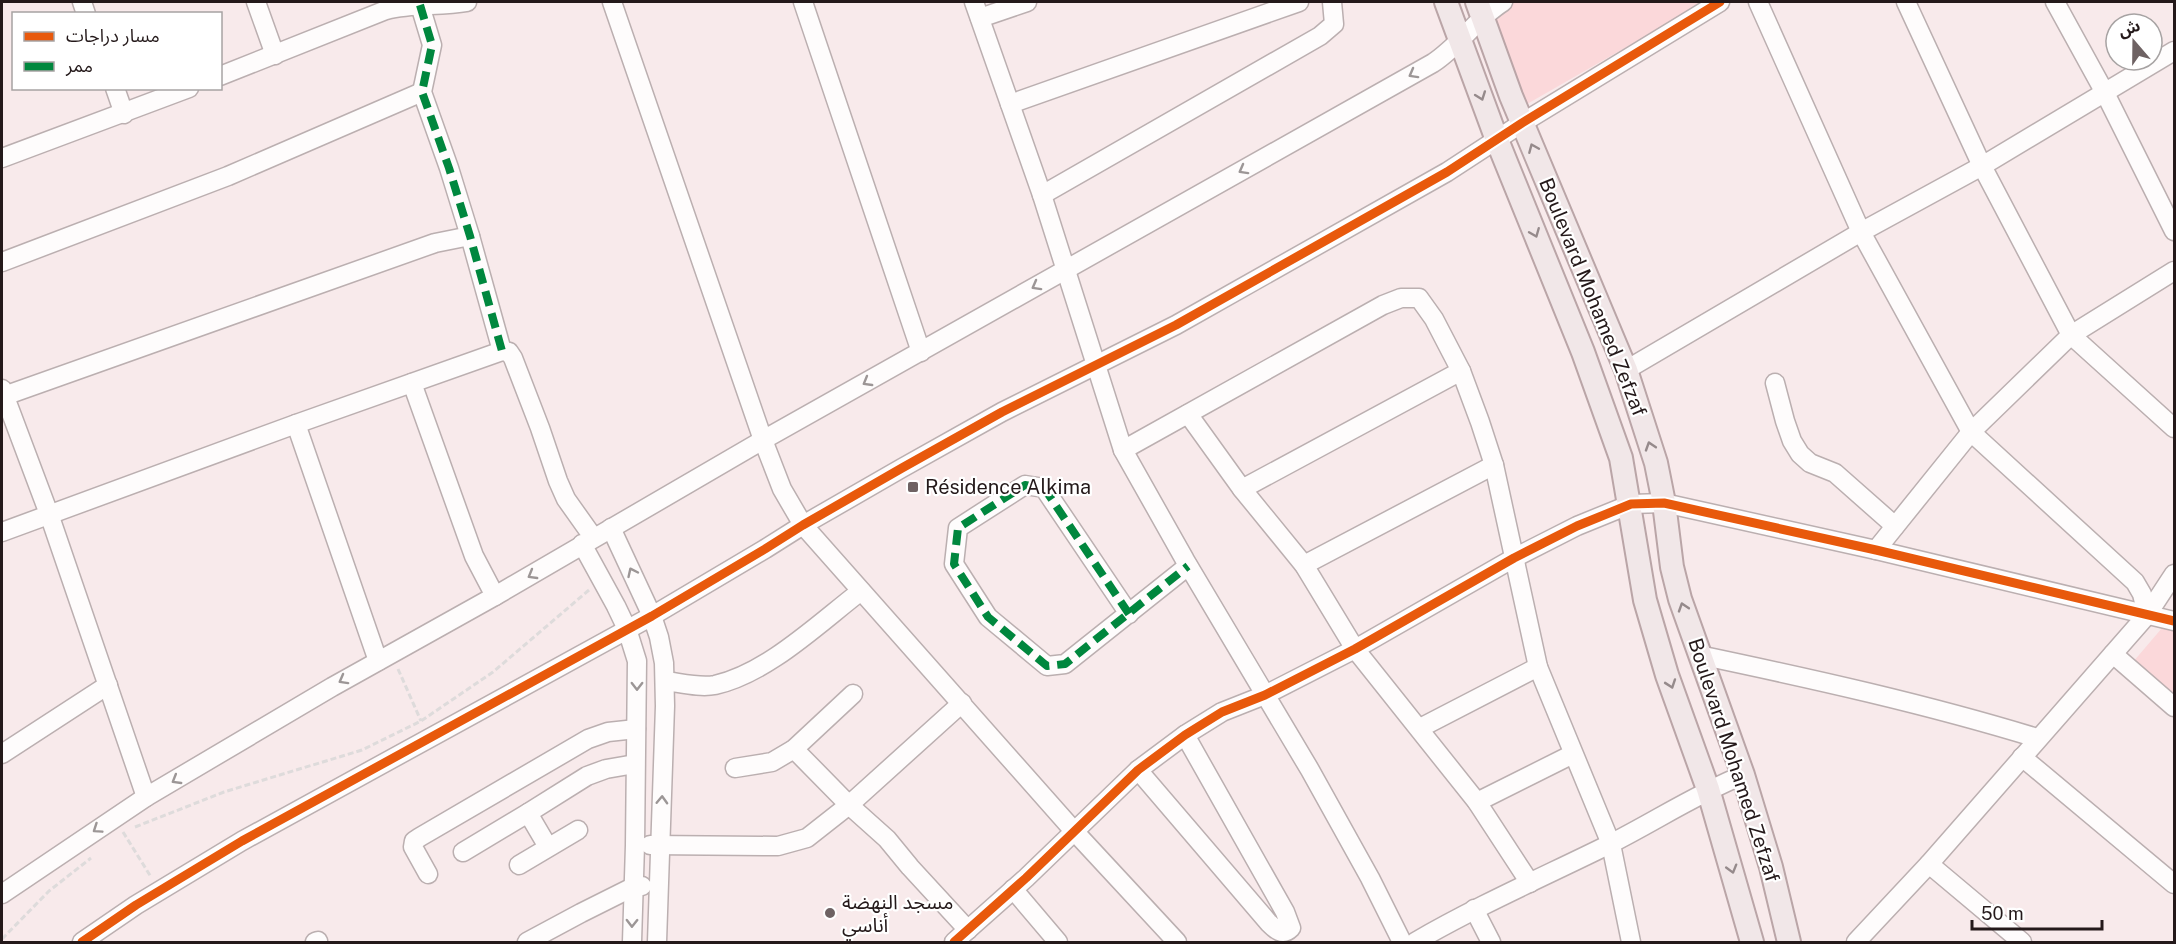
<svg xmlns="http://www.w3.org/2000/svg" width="2176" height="944" font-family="'Public Sans','Noto Sans Arabic',sans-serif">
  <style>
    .green { fill: #fbd8da }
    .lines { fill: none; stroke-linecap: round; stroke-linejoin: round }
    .minor-casing { stroke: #bbafb0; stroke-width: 21 }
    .major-casing { stroke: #baa5a7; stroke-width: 26 }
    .path { stroke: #dedbdb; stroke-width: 3; stroke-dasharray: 6 3; stroke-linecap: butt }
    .minor { stroke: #fefcfc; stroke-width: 18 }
    .major { stroke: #f1e7e8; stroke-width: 22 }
    .quiet { stroke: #00873e; stroke-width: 8; stroke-dasharray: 15 8; stroke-linecap: butt }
    .cycleway-casing { stroke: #fff; stroke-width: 13 }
    .cycleway { stroke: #e8590c; stroke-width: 9 }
    .oneway { stroke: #9c9696 }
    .oneway2 { stroke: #958a8b }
    .poi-dot { fill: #6e6263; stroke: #fff; stroke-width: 2 }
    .labels { text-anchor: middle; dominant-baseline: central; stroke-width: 4.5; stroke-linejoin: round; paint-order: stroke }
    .street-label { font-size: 20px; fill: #24191a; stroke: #fff }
    .poi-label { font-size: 20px; fill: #24191a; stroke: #fff; text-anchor: start }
  </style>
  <rect width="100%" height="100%" fill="#f8eaeb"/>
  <g class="green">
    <polygon points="1498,2 1705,2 1520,108 1484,10"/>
    <polygon points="2174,614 2174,699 2107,640 2133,662"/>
  </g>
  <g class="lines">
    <g class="minor-casing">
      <g id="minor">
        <polyline points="82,2 86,14"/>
        <polyline points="256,2 275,55"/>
        <polyline points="419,2 432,45 422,92 449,168 470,236 502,351"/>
        <polyline points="612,2 763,440 782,489 803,525 1074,831 1177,942"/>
        <polyline points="803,2 921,352"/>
        <polyline points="974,2 1042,195 1123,450 1185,560 1310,770 1370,878 1402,942"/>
        <polyline points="1758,2 1861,232 1971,432 2135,582 2142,594 2147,615"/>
        <polyline points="1906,2 1982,166 2071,335 2174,428"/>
        <polyline points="2055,2 2105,93 2174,231"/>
        <polyline points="980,18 1027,2"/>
        <path d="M220,76L386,10C413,3 440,7 467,2"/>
        <polyline points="115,88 124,114"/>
        <polyline points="1010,104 1299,2"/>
        <polyline points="2,158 189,88"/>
        <polyline points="1042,195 1320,36 1334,24 1332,2"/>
        <polyline points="2,262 228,176 422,92"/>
        <polyline points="1626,370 1861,232 1982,166 2174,51"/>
        <polyline points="412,383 474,556 495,596"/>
        <polyline points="1775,383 1785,421 1792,441 1800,454 1810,463 1835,473 1895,526"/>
        <polyline points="2,389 49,514 146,797"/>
        <polyline points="4,396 435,243 470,236"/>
        <polyline points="1188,414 1242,489 1304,565 1355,649 1477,802 1530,883"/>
        <polyline points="296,424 378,661"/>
        <polyline points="1123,450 1383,305 1401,298 1419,298 1434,319 1461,371 1480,422 1494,465 1538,667 1611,844 1631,942"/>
        <polyline points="1242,489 1461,371"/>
        <polyline points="611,528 652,616 659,637 664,663 665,706 657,942"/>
        <polyline points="2,532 296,424 502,351 509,352 513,358 540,428 558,481 566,499 593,537"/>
        <polyline points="582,544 616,606 627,629 637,661 635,845 632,942"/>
        <polyline points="1876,550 1971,432 2071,335 2174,271"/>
        <polyline points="1304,565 1494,465"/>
        <polyline points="1129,614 1044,488 1025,485 958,528 954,564 988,617 1047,666 1065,664 1188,566"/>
        <polyline points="2113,654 2174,707"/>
        <path d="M1699,655C1813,679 1926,704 2037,738"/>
        <path d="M665,681C681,683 700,688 715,685C768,673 819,623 861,591"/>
        <polyline points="1420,728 1538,667"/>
        <polyline points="794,749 849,805 887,839 910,867 968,930"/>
        <polyline points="2,754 108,685"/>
        <polyline points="2022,757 2174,884"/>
        <polyline points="735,768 772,762 794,749 853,694"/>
        <path d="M1138,770L1268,922C1275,929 1282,937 1291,928L1285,912L1185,735"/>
        <polyline points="1477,802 1573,754"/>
        <polyline points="528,813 548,847"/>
        <polyline points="650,845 778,846 807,838 849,805 962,703"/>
        <polyline points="463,852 528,813 587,776 606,769 635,764"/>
        <polyline points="1929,864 2022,942"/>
        <polyline points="519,865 578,830"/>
        <polyline points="428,874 413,847 414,841 420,837 588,739 608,732 636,729"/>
        <polyline points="1013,889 1058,942"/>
        <path d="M2,894L146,797L332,687L495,596L763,440L1433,63C1459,46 1476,19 1503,2"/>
        <polyline points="1474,909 1491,942"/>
        <polyline points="82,942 136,905 242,841 652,616 765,549 803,525 902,468 1002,412 1176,325 1447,172 1522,123 1720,2"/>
        <polyline points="315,942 318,941"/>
        <polyline points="527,942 581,913 633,887 642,886"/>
        <polyline points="954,942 1026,878 1138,770 1185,735 1222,712 1265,695 1355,649 1514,558 1577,526 1631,504 1664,503 1876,550 2174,621"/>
        <path d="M1415,942C1477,906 1543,877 1608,845C1654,822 1696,794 1743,775"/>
        <polyline points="1856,942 1929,864 2147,615 2174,574"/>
      </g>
    </g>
    <g class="major-casing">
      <g id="major">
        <polyline points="1446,2 1497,140 1583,352 1621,458 1645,600 1667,675 1708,789 1752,942"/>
        <polyline points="1477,2 1511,96 1626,370 1656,463 1664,503 1672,567 1680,599 1743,775 1771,867 1789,942"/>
      </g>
    </g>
    <g class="path">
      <polyline points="398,669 421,721"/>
      <polyline points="135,827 224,792 362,750 421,721 493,672 589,590"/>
      <polyline points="123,832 151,877"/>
      <polyline points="2,939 49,891 91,858"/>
    </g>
    <use href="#minor" class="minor"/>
    <use href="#major" class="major"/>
    <g class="quiet">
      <polyline points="420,5 432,45 422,92 449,168 470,236 502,351"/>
      <polyline points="1129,614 1044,488 1025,485 958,528 954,564 988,617 1047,666 1065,664 1188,566"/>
    </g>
    <g class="cycleway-casing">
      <g id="cycleway">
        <polyline points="82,942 136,905 242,841 652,616 765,549 803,525 902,468 1002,412 1176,325 1447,172 1522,123 1720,2"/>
        <polyline points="954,942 1026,878 1138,770 1185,735 1222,712 1265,695 1355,649 1514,558 1577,526 1631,504 1664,503 1876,550 2174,621"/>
      </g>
    </g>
    <use href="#cycleway" class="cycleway"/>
  </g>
  <defs><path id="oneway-chevron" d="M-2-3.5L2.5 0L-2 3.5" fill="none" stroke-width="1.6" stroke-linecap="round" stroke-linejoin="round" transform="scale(1.5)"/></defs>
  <g class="oneway">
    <use href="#oneway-chevron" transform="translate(1413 74) rotate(151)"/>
    <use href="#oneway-chevron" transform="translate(1243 170) rotate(151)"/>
    <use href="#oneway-chevron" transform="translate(1036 286) rotate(151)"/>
    <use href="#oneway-chevron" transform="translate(867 382) rotate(150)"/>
    <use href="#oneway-chevron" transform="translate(632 572) rotate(-115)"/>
    <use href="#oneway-chevron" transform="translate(532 575) rotate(150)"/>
    <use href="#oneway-chevron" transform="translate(343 680) rotate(151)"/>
    <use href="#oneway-chevron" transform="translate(637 686) rotate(90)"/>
    <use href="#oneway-chevron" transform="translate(176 780) rotate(149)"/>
    <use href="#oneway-chevron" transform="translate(662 800) rotate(-88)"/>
    <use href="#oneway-chevron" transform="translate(97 829) rotate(146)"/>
    <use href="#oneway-chevron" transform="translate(632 923) rotate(91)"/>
  </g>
  <g class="oneway2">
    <use href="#oneway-chevron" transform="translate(1481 96) rotate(70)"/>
    <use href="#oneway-chevron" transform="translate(1533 148) rotate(-113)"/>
    <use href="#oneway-chevron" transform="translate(1535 233) rotate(68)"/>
    <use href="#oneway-chevron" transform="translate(1650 446) rotate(-108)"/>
    <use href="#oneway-chevron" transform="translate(1683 607) rotate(-108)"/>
    <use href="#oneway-chevron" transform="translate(1671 684) rotate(71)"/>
    <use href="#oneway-chevron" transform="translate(1732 869) rotate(74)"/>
  </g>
  <g class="poi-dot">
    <rect x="907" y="481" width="12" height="12" rx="3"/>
    <circle cx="830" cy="913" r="6"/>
  </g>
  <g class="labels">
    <g class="street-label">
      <text transform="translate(1593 297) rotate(68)">Boulevard Mohamed Zefzaf</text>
      <text transform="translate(1734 760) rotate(72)">Boulevard Mohamed Zefzaf</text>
    </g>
    <g class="poi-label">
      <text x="925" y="487">Résidence Alkima</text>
      <text x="842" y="902">مسجد النهضة<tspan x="842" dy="23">أناسي</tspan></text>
    </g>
  </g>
  <rect width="2176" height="944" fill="none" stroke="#24191a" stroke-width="6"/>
  <rect x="12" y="12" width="210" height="78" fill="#ffffff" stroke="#a7a3a3" stroke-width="1.5"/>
  <rect x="24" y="32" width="30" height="9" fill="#e8590c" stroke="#a7a3a3" stroke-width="1.5"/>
  <text x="66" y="42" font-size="18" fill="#24191a">مسار دراجات</text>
  <rect x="24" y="62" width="30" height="9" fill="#00873e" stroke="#a7a3a3" stroke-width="1.5"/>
  <text x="66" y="72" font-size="18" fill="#24191a">ممر</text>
  <g transform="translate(2134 42) rotate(340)"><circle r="28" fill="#ffffff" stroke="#a7a3a3" stroke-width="1.5"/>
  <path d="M0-4.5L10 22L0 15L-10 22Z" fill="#6e6263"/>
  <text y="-9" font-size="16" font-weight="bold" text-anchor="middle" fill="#24191a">ش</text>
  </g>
  <path d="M1972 920v9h130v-9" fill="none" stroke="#24191a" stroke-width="3"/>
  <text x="1981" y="920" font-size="18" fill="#24191a" stroke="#ffffff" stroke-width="4.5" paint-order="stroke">50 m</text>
</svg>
